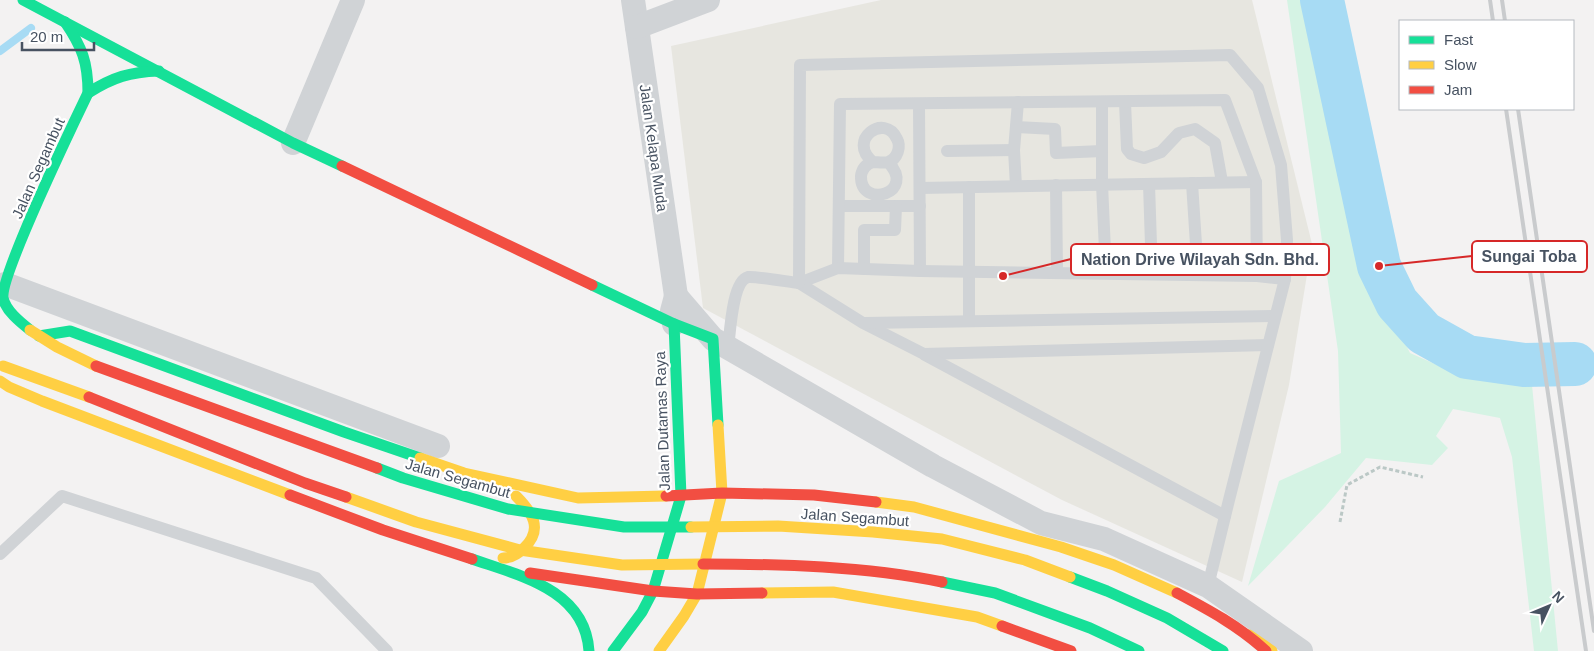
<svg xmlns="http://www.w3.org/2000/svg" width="1594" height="651" font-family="Helvetica,sans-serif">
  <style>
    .commercial { fill: #e7e6e0 }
    .green { fill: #d5f3e4 }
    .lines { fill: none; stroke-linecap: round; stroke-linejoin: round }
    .stream { stroke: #a7dbf4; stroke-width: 8 }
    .river { stroke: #a7dbf4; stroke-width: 44 }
    .path { stroke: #bbc8c6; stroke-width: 3; stroke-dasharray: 4 2.5; stroke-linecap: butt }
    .lane { stroke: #d0d3d6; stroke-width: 12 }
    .street { stroke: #d0d3d6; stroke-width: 24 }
    .fast { stroke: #16e098; stroke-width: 11 }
    .slow { stroke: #ffcf43; stroke-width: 11 }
    .jam { stroke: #f24e42; stroke-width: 11 }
    .rail { stroke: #c9cbcd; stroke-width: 4 }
    .fast-bridge { stroke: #16e098; stroke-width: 11 }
    .slow-bridge { stroke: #ffcf43; stroke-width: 11 }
    .jam-bridge { stroke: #f24e42; stroke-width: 11 }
    .labels { text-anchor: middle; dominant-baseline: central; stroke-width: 4.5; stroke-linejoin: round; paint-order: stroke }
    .street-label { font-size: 15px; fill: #475261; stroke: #fff }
    .leader { fill: none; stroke: #d62828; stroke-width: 2 }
    .callout-dot { fill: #d62828; stroke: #fff; stroke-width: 2 }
    .callout { fill: #fff; stroke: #d62828; stroke-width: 2 }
    .callout-label { font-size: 16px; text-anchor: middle; font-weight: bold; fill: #475261 }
  </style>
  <rect width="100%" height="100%" fill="#f3f2f2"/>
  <polygon class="commercial" points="881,0 1252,0 1312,244 1289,385 1242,582 1062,500 703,308 671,46"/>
  <polygon class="green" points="1287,0 1312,0 1362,257 1410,353 1460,375 1532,385 1558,651 1534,651 1512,457 1500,418 1453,409 1436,436 1448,448 1432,465 1366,458 1325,507 1248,586 1279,481 1341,453 1338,351"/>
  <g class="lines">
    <polyline class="stream" points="0,51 31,28"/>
    <polyline class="river" points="1322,0 1379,266 1397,303 1424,333 1467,357 1524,365 1575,364"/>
    <polyline class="path" points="1340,522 1347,485 1380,467 1423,477"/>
    <g class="lane">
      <polyline points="1102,102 1102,184 1106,273"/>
      <polyline points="1125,102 1127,149 1131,154 1144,158 1161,152 1179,133 1195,129 1215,143 1222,182"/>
      <polyline points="919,104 920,271"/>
      <polyline points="1016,127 1055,129 1056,153 1102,151"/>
      <polyline points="947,151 1014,150"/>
      <path d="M873,162C877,162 884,163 888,162C898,159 901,146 897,139C885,112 846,140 873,162C866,164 862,169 861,176C860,210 918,193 888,162"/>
      <polyline points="1192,183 1198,275"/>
      <polyline points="1149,184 1151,245"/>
      <polyline points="1056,185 1057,272"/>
      <polyline points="1016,186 1014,150 1018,102"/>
      <polyline points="969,187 969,321"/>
      <polyline points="920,188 1256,182"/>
      <polyline points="839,206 920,206"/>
      <polyline points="838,268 840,104 1225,100 1256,182 1257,276"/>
      <polyline points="864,269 864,230 895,230 896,206"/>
      <polyline points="799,283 838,268 920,271 1257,276 1285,279"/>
      <polyline points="799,283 863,323 924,354 1268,345"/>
      <polyline points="865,323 1275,316"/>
      <path d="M728,349C730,334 732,281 748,277C755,276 789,282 799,283L800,65L1230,55L1258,88L1281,165L1287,240L1285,279L1229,500L1208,586"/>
      <polyline points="925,355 1225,516"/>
      <polyline points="0,554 62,496 316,578 387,651"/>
    </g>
    <g class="street">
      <polyline points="633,0 676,296"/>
      <polyline points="637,27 708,0"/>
      <polyline points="293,143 353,0"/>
      <polyline points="5,284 438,446"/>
      <polyline points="674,324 672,311 676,296 713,339 933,466 1041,523 1104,539 1208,586 1301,651"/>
    </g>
    <g class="fast">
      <polyline points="23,0 293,143 342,166"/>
      <path d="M88,93C113,77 130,72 159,71"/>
      <polyline points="592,285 674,324 713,339 718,425"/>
      <path d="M30,330C20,322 6,311 3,298C0,276 74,122 88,93C88,62 82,47 65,22"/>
      <polyline points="39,336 70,331 344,432 420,458"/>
      <path d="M472,559C521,576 585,590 589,651"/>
      <polyline points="613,651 642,612 653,591 681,496 674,324"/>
    </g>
    <g class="slow">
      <polyline points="30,330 57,347 96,366"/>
      <polyline points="3,366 89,397"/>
      <polyline points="0,381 9,387 42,401 290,495"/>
      <polyline points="420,458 464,473 578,498 666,496"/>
      <polyline points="876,502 914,507 1061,547 1114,565 1177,593"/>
      <path d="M503,558C512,558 518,554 524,548C544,529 532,512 516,496"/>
      <polyline points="762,593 833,592 977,617 1002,626"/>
      <polyline points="1249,635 1272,651"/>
      <polyline points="659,651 684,616 697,594 722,493 718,425"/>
    </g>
    <g class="jam">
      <polyline points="342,166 592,285"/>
      <polyline points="290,495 383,530 472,559"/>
      <polyline points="666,496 722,493 814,495 876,502"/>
      <polyline points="530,573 653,591 697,594 762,593"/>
      <path d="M1177,593C1209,610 1239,626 1266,651"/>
      <polyline points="1002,626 1071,651"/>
    </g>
    <g class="rail">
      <polyline points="1490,0 1493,21"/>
      <polyline points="1502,0 1505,21"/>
      <polyline points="1506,109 1586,651"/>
      <polyline points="1518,109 1594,631"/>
    </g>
    <g class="fast-bridge">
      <polyline points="377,468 403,478 508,509 624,527 691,527"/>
      <polyline points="1070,577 1107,591 1167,618 1223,651"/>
      <polyline points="942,582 995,593 1090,628 1139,651"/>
    </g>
    <g class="slow-bridge">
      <polyline points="346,497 416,522 520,550 622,565 703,564"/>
      <polyline points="691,527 778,526 873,532 942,539 1025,560 1070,577"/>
    </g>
    <g class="jam-bridge">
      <polyline points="96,366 377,468"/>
      <polyline points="89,397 305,483 346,497"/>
      <path d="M703,564C782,564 864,566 942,582"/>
    </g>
  </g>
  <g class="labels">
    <g class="street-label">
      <text transform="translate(654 148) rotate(82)">Jalan Kelapa Muda</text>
      <text transform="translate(38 168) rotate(-66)">Jalan Segambut</text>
      <text transform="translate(662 421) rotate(-92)">Jalan Dutamas Raya</text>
      <text transform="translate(458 478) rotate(16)">Jalan Segambut</text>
      <text transform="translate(855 517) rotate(4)">Jalan Segambut</text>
    </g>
  </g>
  <path class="leader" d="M1379 266L1472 256M1003 276L1071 259"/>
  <g class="callout-dot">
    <circle cx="1379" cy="266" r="5"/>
    <circle cx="1003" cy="276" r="5"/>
  </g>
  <g class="callout">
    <rect x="1472" y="241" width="115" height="31" rx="5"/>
    <rect x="1071" y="244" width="258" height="31" rx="5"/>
  </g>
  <g class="callout-label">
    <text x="1529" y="262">Sungai Toba</text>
    <text x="1200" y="265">Nation Drive Wilayah Sdn. Bhd.</text>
  </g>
  <rect x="1399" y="20" width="175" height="90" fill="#ffffff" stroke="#b5bac0"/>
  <rect x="1409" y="36" width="25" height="8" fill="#16e098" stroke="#b5bac0"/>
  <text x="1444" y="45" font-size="15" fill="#475261">Fast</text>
  <rect x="1409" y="61" width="25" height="8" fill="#ffcf43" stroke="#b5bac0"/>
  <text x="1444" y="70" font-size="15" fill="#475261">Slow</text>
  <rect x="1409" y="86" width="25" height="8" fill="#f24e42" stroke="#b5bac0"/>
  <text x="1444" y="95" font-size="15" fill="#475261">Jam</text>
  <g transform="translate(1549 606) rotate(46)" stroke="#ffffff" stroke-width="4" paint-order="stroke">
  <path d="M0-4L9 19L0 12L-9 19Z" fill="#475261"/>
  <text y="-8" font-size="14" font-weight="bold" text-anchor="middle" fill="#475261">N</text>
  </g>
  <path d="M22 42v8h72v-8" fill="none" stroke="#475261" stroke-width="2.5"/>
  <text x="30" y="42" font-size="15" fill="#475261" stroke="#ffffff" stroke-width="4" paint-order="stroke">20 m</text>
</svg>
